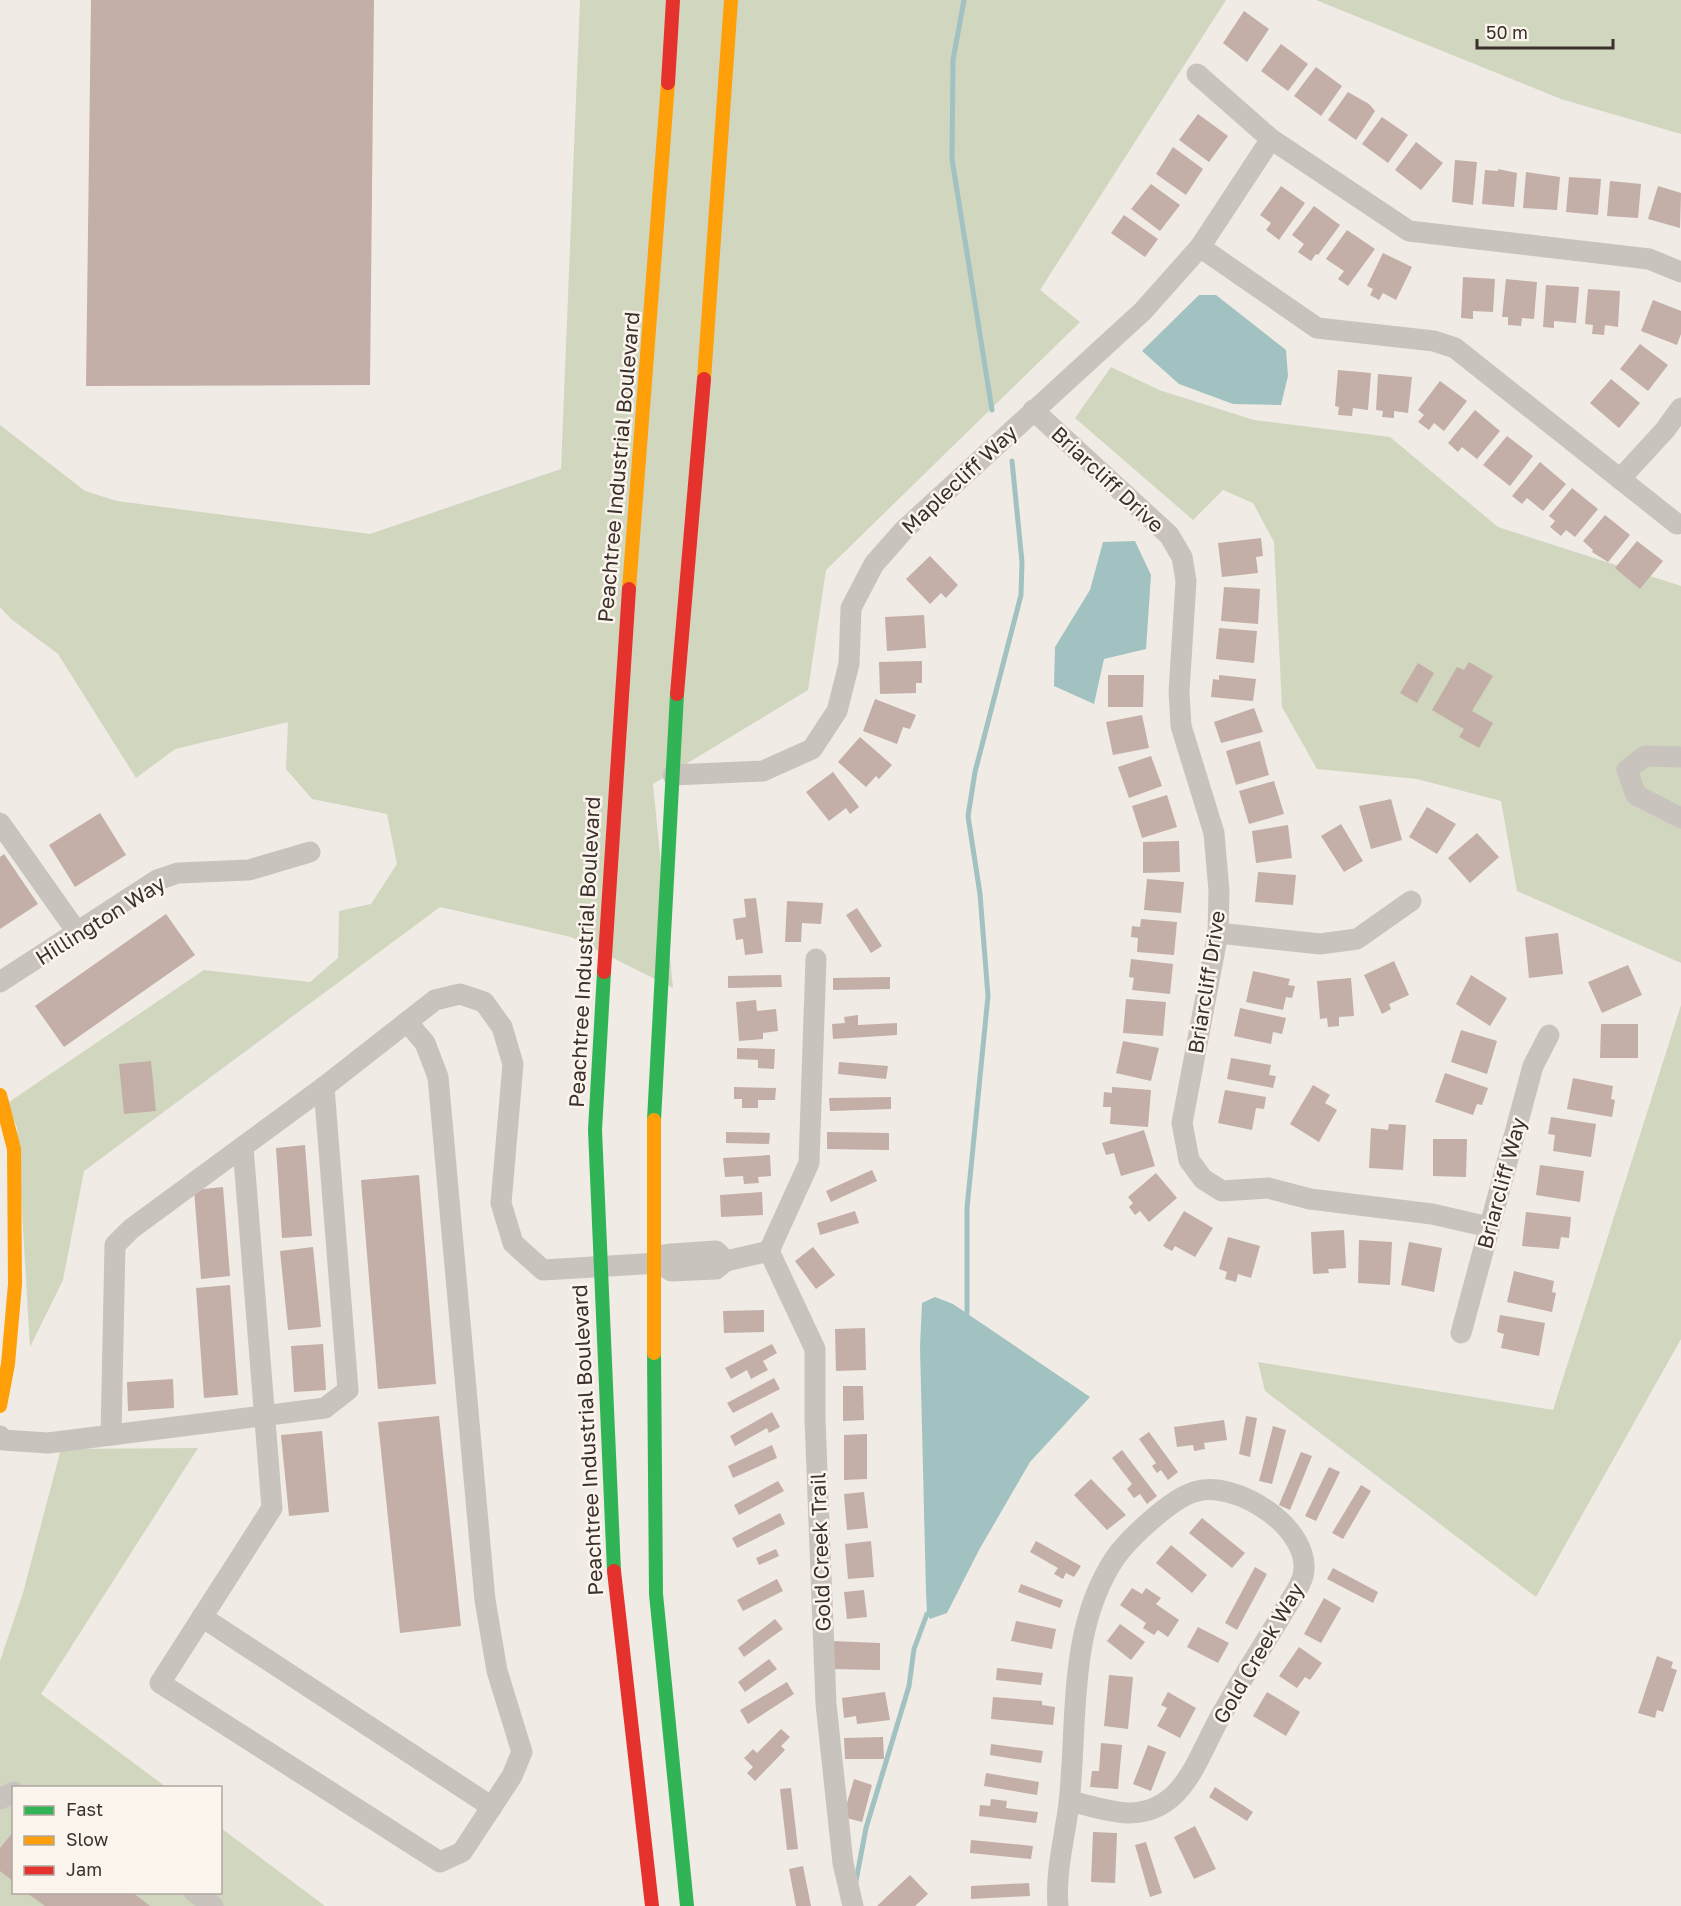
<svg xmlns="http://www.w3.org/2000/svg" width="1681" height="1906" font-family="'Golos Text',sans-serif">
  <style>
    .green { fill: #d1d6bf }
    .water { fill: #a1c2c1 }
    .lines { fill: none; stroke-linecap: round; stroke-linejoin: round }
    .stream { stroke: #a1c2c1; stroke-width: 5 }
    .building { fill: #c3afa7 }
    .street { stroke: #c9c3be; stroke-width: 21 }
    .fast { stroke: #30b455; stroke-width: 14 }
    .slow { stroke: #ff9f0a; stroke-width: 14 }
    .jam { stroke: #e5322d; stroke-width: 14 }
    .labels { text-anchor: middle; dominant-baseline: central; stroke-width: 5; stroke-linejoin: round; paint-order: stroke }
    .street-label { font-size: 21px; fill: #3b302b; stroke: #fbf5ee }
  </style>
  <rect width="100%" height="100%" fill="#f0ebe5"/>
  <g class="green">
    <polygon points="580,0 1226,0 1040,290 1080,322 826,570 808,690 653,784 673,988 571,937 440,907 84,1171 63,1280 30,1347 17,1127 6,1104 204,970 310,982 338,958 339,911 371,904 397,864 387,814 312,799 286,769 288,722 175,749 136,778 58,654 11,619 0,607 0,425 85,491 117,501 370,534 561,469"/>
    <polygon points="1316,0 1681,0 1681,134 1561,99"/>
    <polygon points="1111,367 1159,390 1254,420 1390,437 1498,527 1681,586 1681,963 1517,891 1501,801 1417,779 1317,769 1282,707 1274,542 1253,503 1223,490 1193,520 1075,418"/>
    <polygon points="1681,1005 1681,1339 1536,1597 1265,1391 1258,1362 1553,1410"/>
    <polygon points="198,1448 41,1694 166,1787 14,1788 14,1892 220,1892 221,1828 325,1906 0,1906 0,1661 23,1593 61,1449"/>
  </g>
  <g class="water">
    <polygon points="1199,295 1216,295 1286,350 1288,376 1281,405 1233,404 1179,384 1142,351"/>
    <polygon points="1135,541 1151,575 1146,649 1104,659 1094,704 1054,686 1055,647 1090,590 1103,542"/>
    <polygon points="935,1297 953,1304 1090,1397 1030,1462 979,1550 947,1613 930,1619 927,1614 926,1592 920,1346 922,1303"/>
  </g>
  <g class="lines">
    <g class="stream">
      <polyline points="964,0 953,60 952,159 992,410"/>
      <polyline points="967,1313 967,1208 988,996 980,894 968,816 975,772 1021,595 1022,562 1012,461"/>
      <polyline points="856,1881 866,1828 909,1686 914,1649 927,1614"/>
    </g>
  </g>
  <g class="building">
    <polygon points="91,0 374,0 370,385 86,386"/>
    <polygon points="1244,11 1269,29 1247,62 1223,43"/>
    <polygon points="1281,44 1308,64 1288,91 1261,71"/>
    <polygon points="1316,67 1342,86 1321,116 1294,96"/>
    <polygon points="1348,92 1369,104 1375,111 1356,140 1328,120"/>
    <polygon points="1198,114 1228,136 1209,162 1179,140"/>
    <polygon points="1382,117 1408,135 1388,163 1362,144"/>
    <polygon points="1416,142 1443,163 1421,190 1395,170"/>
    <polygon points="1173,147 1203,169 1186,195 1156,174"/>
    <polygon points="1455,160 1477,162 1473,205 1452,202"/>
    <polygon points="1498,169 1517,173 1514,207 1482,204 1485,170 1498,171"/>
    <polygon points="1526,172 1560,177 1557,210 1523,208"/>
    <polygon points="1569,177 1601,179 1598,215 1566,212"/>
    <polygon points="1610,181 1641,184 1638,218 1607,216"/>
    <polygon points="1151,184 1180,205 1160,231 1131,209"/>
    <polygon points="1281,186 1305,203 1279,240 1266,230 1271,223 1260,215"/>
    <polygon points="1658,186 1681,193 1680,228 1648,219"/>
    <polygon points="1314,206 1340,225 1318,255 1316,254 1311,261 1298,252 1304,244 1292,235"/>
    <polygon points="1124,215 1158,239 1145,257 1111,233"/>
    <polygon points="1347,230 1375,249 1348,286 1338,279 1344,271 1326,259"/>
    <polygon points="1383,253 1412,267 1396,300 1383,293 1379,300 1370,295 1373,289 1367,286"/>
    <polygon points="1463,277 1495,279 1493,312 1473,311 1473,319 1461,318"/>
    <polygon points="1506,279 1537,282 1534,319 1522,318 1521,326 1508,325 1508,317 1502,317"/>
    <polygon points="1546,285 1579,287 1576,323 1554,321 1554,328 1543,327"/>
    <polygon points="1588,289 1620,291 1618,327 1605,325 1604,335 1592,334 1593,325 1585,324"/>
    <polygon points="1653,300 1681,311 1681,334 1677,345 1641,331"/>
    <polygon points="1640,344 1668,365 1648,391 1620,369"/>
    <polygon points="1338,370 1371,373 1368,410 1353,408 1352,416 1338,415 1339,407 1335,406"/>
    <polygon points="1378,374 1412,377 1408,413 1394,411 1394,418 1382,417 1383,411 1376,410"/>
    <polygon points="1611,379 1640,403 1619,428 1590,403"/>
    <polygon points="1440,381 1467,401 1444,431 1434,423 1429,430 1418,422 1424,415 1418,410"/>
    <polygon points="1475,410 1500,431 1477,459 1462,447 1458,452 1448,443"/>
    <polygon points="1507,436 1533,456 1510,486 1483,465"/>
    <polygon points="1540,462 1566,484 1543,511 1527,498 1522,504 1512,496"/>
    <polygon points="1572,488 1598,509 1575,537 1566,530 1561,536 1550,527 1555,521 1549,516"/>
    <polygon points="1605,515 1630,535 1608,562 1592,552 1593,550 1583,541"/>
    <polygon points="1261,538 1263,556 1256,557 1258,573 1222,577 1218,543"/>
    <polygon points="1637,541 1663,561 1640,589 1615,568"/>
    <polygon points="930,556 958,585 946,598 941,593 930,604 906,579"/>
    <polygon points="1224,587 1260,589 1258,624 1221,621"/>
    <polygon points="924,615 926,648 887,651 885,617"/>
    <polygon points="1219,628 1257,631 1254,663 1216,659"/>
    <polygon points="922,661 922,683 916,683 916,693 880,694 879,662"/>
    <polygon points="1469,662 1493,676 1472,711 1493,723 1479,748 1459,737 1464,729 1432,710 1457,667 1464,670"/>
    <polygon points="1418,663 1434,673 1417,703 1400,693"/>
    <polygon points="1108,675 1144,675 1143,707 1108,707"/>
    <polygon points="1219,675 1256,679 1253,701 1211,697 1213,679 1219,680"/>
    <polygon points="875,699 916,715 910,729 903,727 897,744 863,731"/>
    <polygon points="1254,708 1263,732 1221,743 1214,722"/>
    <polygon points="1142,715 1149,748 1113,755 1106,722"/>
    <polygon points="860,737 892,765 879,779 876,776 866,787 838,762"/>
    <polygon points="1260,741 1269,775 1236,785 1226,751"/>
    <polygon points="1151,756 1162,786 1129,798 1118,767"/>
    <polygon points="833,772 859,807 850,814 846,808 829,821 806,792"/>
    <polygon points="1274,781 1284,814 1249,824 1239,791"/>
    <polygon points="1167,795 1177,827 1142,838 1132,806"/>
    <polygon points="1391,799 1402,840 1371,849 1359,806"/>
    <polygon points="1427,807 1456,824 1437,854 1409,837"/>
    <polygon points="100,813 126,855 75,887 49,845"/>
    <polygon points="1341,824 1363,861 1344,872 1321,836"/>
    <polygon points="1288,825 1292,858 1256,863 1252,831"/>
    <polygon points="1477,833 1499,857 1470,883 1448,858"/>
    <polygon points="1179,841 1180,872 1143,873 1143,842"/>
    <polygon points="4,854 38,904 0,929 0,857"/>
    <polygon points="1258,872 1296,875 1293,905 1255,902"/>
    <polygon points="1147,879 1184,882 1181,913 1144,910"/>
    <polygon points="756,898 763,953 745,955 743,939 736,940 733,919 746,917 744,899"/>
    <polygon points="787,901 823,903 821,924 802,923 801,942 785,942"/>
    <polygon points="857,908 882,946 871,953 846,915"/>
    <polygon points="166,914 195,955 64,1047 35,1006"/>
    <polygon points="1141,919 1177,922 1174,955 1137,952 1138,938 1131,937 1132,926 1140,927"/>
    <polygon points="1558,933 1563,974 1529,978 1525,937"/>
    <polygon points="1131,959 1173,964 1170,994 1132,990 1134,978 1129,977"/>
    <polygon points="1394,961 1409,995 1389,1004 1391,1009 1382,1014 1364,975"/>
    <polygon points="1628,965 1642,995 1602,1013 1588,982"/>
    <polygon points="1253,971 1290,979 1288,985 1295,986 1292,998 1286,997 1283,1010 1246,1002"/>
    <polygon points="781,975 782,987 728,988 728,976"/>
    <polygon points="1471,975 1507,998 1490,1026 1456,1004"/>
    <polygon points="890,977 890,989 833,990 833,978"/>
    <polygon points="1351,978 1354,1016 1339,1017 1339,1026 1328,1027 1327,1018 1320,1019 1317,981"/>
    <polygon points="1126,999 1166,1002 1163,1036 1123,1033"/>
    <polygon points="756,1000 757,1011 776,1009 778,1031 763,1033 763,1039 739,1041 736,1002"/>
    <polygon points="1240,1008 1286,1018 1282,1034 1273,1032 1271,1044 1234,1036"/>
    <polygon points="858,1015 858,1025 897,1023 897,1035 833,1039 832,1024 845,1023 844,1017"/>
    <polygon points="1601,1024 1638,1024 1638,1058 1600,1058"/>
    <polygon points="1461,1030 1497,1041 1487,1074 1451,1062"/>
    <polygon points="1123,1041 1159,1048 1151,1081 1116,1073"/>
    <polygon points="737,1048 775,1049 774,1069 758,1068 758,1060 737,1059"/>
    <polygon points="1231,1058 1271,1065 1269,1075 1276,1076 1273,1088 1227,1079"/>
    <polygon points="151,1061 156,1111 124,1114 119,1064"/>
    <polygon points="839,1062 888,1066 886,1079 838,1074"/>
    <polygon points="1445,1073 1488,1088 1482,1105 1477,1104 1473,1115 1435,1102"/>
    <polygon points="1573,1078 1613,1086 1611,1099 1615,1100 1612,1117 1567,1109"/>
    <polygon points="1313,1085 1330,1095 1325,1103 1337,1110 1319,1142 1290,1124"/>
    <polygon points="734,1087 776,1088 775,1100 758,1100 758,1108 742,1108 742,1099 734,1099"/>
    <polygon points="1112,1087 1151,1090 1148,1127 1110,1124 1111,1107 1103,1107 1104,1092 1112,1093"/>
    <polygon points="1225,1090 1266,1097 1264,1109 1256,1108 1252,1130 1218,1123"/>
    <polygon points="891,1097 891,1109 830,1111 829,1098"/>
    <polygon points="1551,1117 1596,1124 1591,1157 1553,1151 1555,1135 1548,1134"/>
    <polygon points="1389,1124 1406,1125 1403,1170 1369,1168 1371,1128 1388,1130"/>
    <polygon points="1144,1130 1155,1166 1121,1176 1114,1153 1106,1155 1102,1143"/>
    <polygon points="726,1132 770,1133 769,1144 726,1143"/>
    <polygon points="827,1132 889,1133 889,1150 827,1149"/>
    <polygon points="1433,1139 1467,1139 1466,1177 1433,1176"/>
    <polygon points="305,1145 312,1236 282,1238 276,1148"/>
    <polygon points="770,1155 771,1176 758,1177 759,1183 744,1184 743,1176 725,1177 723,1158"/>
    <polygon points="1540,1165 1584,1171 1580,1202 1536,1195"/>
    <polygon points="872,1170 877,1181 831,1202 826,1191"/>
    <polygon points="1156,1173 1177,1198 1149,1222 1140,1211 1135,1215 1129,1207 1133,1203 1128,1197"/>
    <polygon points="419,1175 436,1384 378,1389 361,1180"/>
    <polygon points="223,1187 230,1276 201,1279 194,1190"/>
    <polygon points="762,1192 763,1215 721,1217 720,1195"/>
    <polygon points="855,1211 859,1223 820,1235 817,1223"/>
    <polygon points="1184,1211 1213,1228 1195,1257 1175,1246 1172,1251 1163,1246"/>
    <polygon points="1526,1212 1571,1217 1569,1238 1561,1237 1559,1249 1522,1246"/>
    <polygon points="1344,1230 1346,1268 1328,1269 1329,1273 1313,1274 1311,1232"/>
    <polygon points="1228,1237 1260,1246 1251,1278 1238,1274 1236,1282 1225,1279 1227,1272 1219,1269"/>
    <polygon points="1359,1240 1392,1242 1390,1285 1358,1283"/>
    <polygon points="1409,1242 1442,1248 1434,1292 1401,1285"/>
    <polygon points="313,1247 321,1327 288,1330 280,1251"/>
    <polygon points="813,1247 835,1275 816,1289 795,1261"/>
    <polygon points="1514,1271 1554,1281 1552,1292 1556,1293 1552,1312 1507,1302"/>
    <polygon points="230,1285 238,1395 204,1398 196,1288"/>
    <polygon points="764,1310 764,1332 724,1333 723,1311"/>
    <polygon points="1500,1315 1545,1323 1539,1356 1501,1348 1504,1334 1497,1332"/>
    <polygon points="865,1328 866,1370 836,1371 835,1329"/>
    <polygon points="323,1344 326,1390 294,1392 291,1346"/>
    <polygon points="772,1344 777,1353 763,1361 768,1370 751,1379 747,1370 731,1379 725,1368"/>
    <polygon points="774,1378 780,1389 733,1413 727,1403"/>
    <polygon points="173,1379 174,1408 128,1411 127,1382"/>
    <polygon points="843,1386 863,1386 864,1420 843,1421"/>
    <polygon points="772,1412 780,1427 769,1433 767,1428 735,1446 730,1436"/>
    <polygon points="439,1416 461,1626 400,1633 378,1422"/>
    <polygon points="1246,1416 1257,1418 1250,1457 1239,1454"/>
    <polygon points="1224,1420 1227,1440 1204,1443 1205,1449 1194,1451 1193,1445 1177,1447 1174,1427"/>
    <polygon points="1273,1426 1286,1430 1272,1484 1259,1481"/>
    <polygon points="322,1431 329,1512 289,1516 281,1435"/>
    <polygon points="1149,1432 1178,1472 1168,1480 1161,1470 1157,1473 1152,1466 1156,1463 1139,1439"/>
    <polygon points="867,1434 867,1479 844,1480 844,1435"/>
    <polygon points="772,1445 777,1458 733,1478 728,1466"/>
    <polygon points="1122,1450 1157,1496 1147,1504 1140,1494 1134,1498 1127,1489 1132,1484 1112,1458"/>
    <polygon points="1301,1452 1312,1456 1290,1510 1279,1505"/>
    <polygon points="1329,1467 1340,1472 1316,1521 1305,1516"/>
    <polygon points="1091,1479 1126,1515 1107,1530 1074,1495"/>
    <polygon points="778,1481 784,1491 739,1515 734,1505"/>
    <polygon points="1361,1485 1371,1491 1343,1539 1332,1533"/>
    <polygon points="864,1492 868,1528 847,1530 844,1494"/>
    <polygon points="780,1513 785,1524 737,1548 732,1538"/>
    <polygon points="1202,1518 1245,1553 1232,1568 1189,1533"/>
    <polygon points="871,1541 874,1577 848,1579 845,1544"/>
    <polygon points="1036,1541 1081,1566 1074,1577 1066,1573 1063,1579 1054,1574 1058,1568 1030,1552"/>
    <polygon points="1171,1545 1207,1575 1192,1593 1156,1563"/>
    <polygon points="776,1549 779,1556 759,1565 756,1558"/>
    <polygon points="1255,1567 1267,1574 1237,1630 1225,1623"/>
    <polygon points="1333,1568 1378,1592 1373,1603 1327,1579"/>
    <polygon points="777,1579 783,1591 743,1611 737,1600"/>
    <polygon points="1021,1584 1063,1600 1060,1608 1018,1592"/>
    <polygon points="1132,1588 1142,1594 1146,1588 1161,1598 1156,1604 1179,1620 1168,1637 1158,1630 1154,1635 1143,1628 1146,1623 1120,1605"/>
    <polygon points="864,1590 867,1617 847,1619 844,1592"/>
    <polygon points="1324,1598 1341,1608 1321,1643 1304,1634"/>
    <polygon points="775,1619 783,1629 744,1657 738,1648"/>
    <polygon points="1016,1621 1056,1629 1052,1649 1011,1641"/>
    <polygon points="1120,1624 1145,1642 1131,1660 1107,1641"/>
    <polygon points="1198,1627 1229,1643 1218,1663 1187,1647"/>
    <polygon points="832,1641 880,1643 880,1670 832,1669"/>
    <polygon points="1299,1647 1322,1663 1310,1680 1305,1677 1297,1688 1279,1676"/>
    <polygon points="1657,1656 1673,1662 1671,1668 1677,1670 1663,1712 1657,1710 1655,1718 1638,1713"/>
    <polygon points="769,1659 777,1669 745,1692 738,1682"/>
    <polygon points="997,1668 1043,1673 1041,1685 996,1680"/>
    <polygon points="1109,1675 1133,1677 1128,1729 1104,1726"/>
    <polygon points="787,1682 794,1694 748,1724 740,1710"/>
    <polygon points="885,1692 890,1720 857,1724 856,1716 844,1718 842,1698"/>
    <polygon points="1168,1692 1196,1708 1180,1738 1157,1726 1167,1708 1161,1705"/>
    <polygon points="1267,1692 1300,1712 1286,1736 1253,1716"/>
    <polygon points="993,1697 1042,1701 1042,1705 1055,1707 1053,1725 991,1719"/>
    <polygon points="781,1729 790,1737 781,1746 785,1750 755,1781 747,1773 753,1767 744,1758 753,1749 757,1753"/>
    <polygon points="883,1737 884,1759 845,1759 844,1738"/>
    <polygon points="1101,1743 1122,1745 1118,1789 1090,1787 1092,1771 1099,1771"/>
    <polygon points="991,1744 1043,1751 1041,1763 990,1755"/>
    <polygon points="1148,1745 1166,1752 1151,1791 1133,1784"/>
    <polygon points="986,1773 1039,1782 1037,1795 984,1786"/>
    <polygon points="854,1779 872,1785 862,1822 843,1817"/>
    <polygon points="1215,1787 1253,1812 1247,1821 1209,1797"/>
    <polygon points="791,1788 798,1849 787,1850 780,1789"/>
    <polygon points="991,1799 1007,1801 1006,1808 1038,1812 1036,1823 979,1816 980,1805 990,1806"/>
    <polygon points="1195,1826 1216,1869 1194,1879 1174,1837"/>
    <polygon points="14,1831 14,1882 0,1871 0,1848"/>
    <polygon points="1093,1832 1117,1833 1115,1883 1091,1882"/>
    <polygon points="971,1840 1033,1846 1031,1859 970,1853"/>
    <polygon points="1146,1842 1162,1893 1150,1897 1135,1845"/>
    <polygon points="803,1866 811,1906 796,1906 789,1869"/>
    <polygon points="910,1875 928,1894 915,1906 877,1906"/>
    <polygon points="1029,1883 1030,1896 971,1899 971,1886"/>
    <polygon points="27,1893 133,1893 150,1906 45,1906"/>
  </g>
  <g class="lines">
    <g class="street">
      <polyline points="1197,74 1271,139 1409,231 1649,259 1681,272"/>
      <polyline points="1200,247 1317,328 1434,341 1455,348 1677,524"/>
      <polyline points="1033,410 1169,535 1182,557 1186,581 1179,692 1181,726 1214,833 1219,891 1218,933 1182,1123 1189,1160 1203,1179 1222,1191 1268,1188 1310,1199 1432,1214 1489,1227"/>
      <polyline points="1620,479 1665,430 1681,408"/>
      <polyline points="1681,757 1645,756 1627,770 1636,795 1681,818"/>
      <polyline points="673,775 763,771 812,749 837,711 849,664 851,608 874,564 904,530 1143,311 1200,247 1271,139"/>
      <polyline points="0,823 77,932"/>
      <polyline points="1218,933 1320,944 1357,939 1411,901"/>
      <polyline points="0,982 157,880 178,873 249,870 310,852"/>
      <polyline points="243,1147 272,1508 160,1683 440,1862 462,1852 512,1776 522,1752 497,1671 485,1600 438,1077 425,1043 407,1022"/>
      <polyline points="769,1251 815,1349 815,1419 826,1704 843,1863 853,1906"/>
      <polyline points="769,1251 809,1163 816,959"/>
      <polyline points="659,1263 664,1255 671,1254 716,1251 726,1261"/>
      <polyline points="1461,1333 1533,1066 1549,1035"/>
      <polyline points="111,1435 115,1245 131,1229 324,1087 435,1000 460,994 484,1002 502,1027 513,1064 501,1203 513,1243 543,1270 659,1263 671,1271 716,1269 726,1261 769,1251"/>
      <polyline points="0,1436 3,1440 48,1443 325,1408 348,1390 324,1087"/>
      <polyline points="202,1617 492,1807"/>
      <polyline points="0,1799 14,1792"/>
      <polyline points="194,1892 213,1906"/>
      <path d="M1058,1906C1055,1872 1065,1837 1069,1803C1078,1721 1067,1630 1115,1558C1129,1538 1171,1499 1194,1492C1235,1478 1314,1529 1303,1576C1300,1588 1290,1600 1284,1611C1262,1648 1238,1684 1218,1721C1196,1761 1182,1814 1127,1813C1108,1812 1088,1805 1069,1801"/>
    </g>
    <g class="fast">
      <polyline points="604,972 595,1130 614,1571"/>
      <polyline points="654,1120 677,694"/>
      <polyline points="654,1353 656,1594 687,1906"/>
    </g>
    <g class="slow">
      <polyline points="704,379 731,0"/>
      <polyline points="629,589 668,83"/>
      <polyline points="0,1095 14,1149 15,1284 8,1364 0,1406"/>
      <polyline points="654,1120 654,1353"/>
    </g>
    <g class="jam">
      <polyline points="668,83 673,0"/>
      <polyline points="677,694 704,379"/>
      <polyline points="604,972 629,589"/>
      <polyline points="614,1571 652,1906"/>
    </g>
  </g>
  <g class="labels">
    <g class="street-label">
      <text transform="translate(618 467) rotate(-85)">Peachtree Industrial Boulevard</text>
      <text transform="translate(959 479) rotate(-43)">Maplecliff Way</text>
      <text transform="translate(1108 479) rotate(43)">Briarcliff Drive</text>
      <text transform="translate(100 920) rotate(-32)">Hillington Way</text>
      <text transform="translate(584 952) rotate(-87)">Peachtree Industrial Boulevard</text>
      <text transform="translate(1206 982) rotate(-81)">Briarcliff Drive</text>
      <text transform="translate(1501 1183) rotate(-75)">Briarcliff Way</text>
      <text transform="translate(587 1440) rotate(-93)">Peachtree Industrial Boulevard</text>
      <text transform="translate(820 1552) rotate(-92)">Gold Creek Trail</text>
      <text transform="translate(1258 1653) rotate(-60)">Gold Creek Way</text>
    </g>
  </g>
  <rect x="12" y="1786" width="210" height="108" fill="#fbf5ee" stroke="#aea6a0" stroke-width="1.5"/>
  <rect x="24" y="1806" width="30" height="9" fill="#30b455" stroke="#aea6a0" stroke-width="1.5"/>
  <text x="66" y="1816" font-size="18" fill="#3b302b">Fast</text>
  <rect x="24" y="1836" width="30" height="9" fill="#ff9f0a" stroke="#aea6a0" stroke-width="1.5"/>
  <text x="66" y="1846" font-size="18" fill="#3b302b">Slow</text>
  <rect x="24" y="1866" width="30" height="9" fill="#e5322d" stroke="#aea6a0" stroke-width="1.5"/>
  <text x="66" y="1876" font-size="18" fill="#3b302b">Jam</text>
  <path d="M1477 39v9h136v-9" fill="none" stroke="#3b302b" stroke-width="3"/>
  <text x="1486" y="39" font-size="18" fill="#3b302b" stroke="#fbf5ee" stroke-width="4.5" paint-order="stroke">50 m</text>
</svg>
